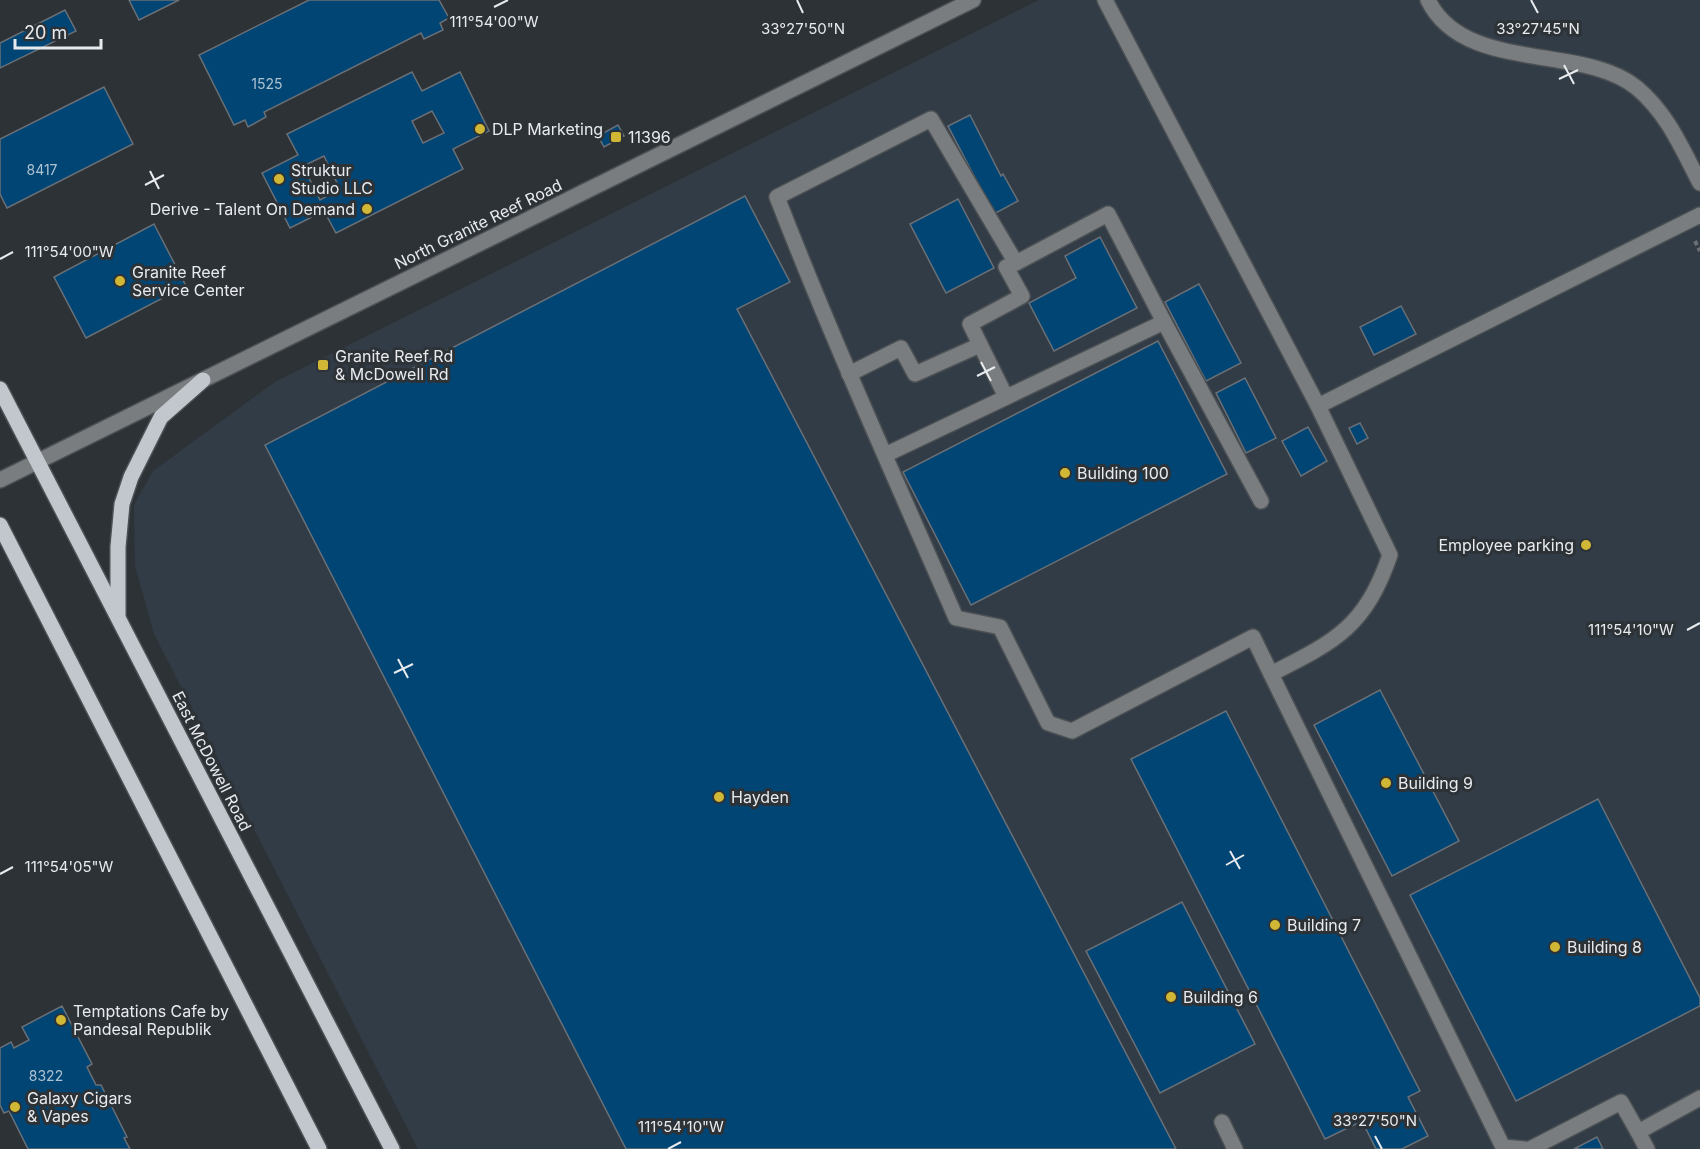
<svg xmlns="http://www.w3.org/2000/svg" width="1700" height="1149" font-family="Inter,sans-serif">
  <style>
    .built { fill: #323c46 }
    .building { fill: #014575; stroke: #6a7076; stroke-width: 1.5; fill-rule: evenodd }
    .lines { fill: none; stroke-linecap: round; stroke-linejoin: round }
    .minor-casing { stroke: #4b5054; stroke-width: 18 }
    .major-casing { stroke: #4b5054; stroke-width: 18 }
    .path { stroke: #6c7074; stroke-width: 4; stroke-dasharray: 4.5 3; stroke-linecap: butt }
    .minor { stroke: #7a7d7f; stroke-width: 15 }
    .major { stroke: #c2c7cd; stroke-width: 15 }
    .ticks { fill: none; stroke: #e8ebee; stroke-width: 2 }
    .poi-dot { fill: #d0b736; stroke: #2d3237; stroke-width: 2 }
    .labels { text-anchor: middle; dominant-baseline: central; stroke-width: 6; stroke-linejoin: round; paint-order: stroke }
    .number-label { font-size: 14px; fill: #aec2d0 }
    .poi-label { font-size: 16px; fill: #e8ebee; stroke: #2d3237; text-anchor: start }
    .street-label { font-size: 16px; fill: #e8ebee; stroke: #2d3237 }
    .ticks-label { font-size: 15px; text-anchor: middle; fill: #e8ebee; stroke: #2d3237; stroke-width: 6; stroke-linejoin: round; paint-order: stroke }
  </style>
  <rect width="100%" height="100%" fill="#2d3237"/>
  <polygon class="built" points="1039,0 1700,0 1700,1149 418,1149 154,634 135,566 134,505 153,471 275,382"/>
  <g class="building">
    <polygon points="129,0 179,0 139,20"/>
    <polygon points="309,0 439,0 449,18 440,23 443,30 424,39 421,33 264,112 266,117 248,127 245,120 234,125 199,55"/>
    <polygon points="65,10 76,31 0,68 0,43"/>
    <path d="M412,72L422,91L460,72L489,131L453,149L463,169L336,233L324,211L290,228L262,173L298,155L287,134ZM432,111L444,133L423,143L412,121ZM324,156L340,189L320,200L303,166Z"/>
    <polygon points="104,87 133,144 7,208 0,194 0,139"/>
    <polygon points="970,115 1001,176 1003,174 1018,201 994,214 948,126"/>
    <polygon points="618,125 624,136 604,147 598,136"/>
    <polygon points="745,196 790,282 737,309 1176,1149 626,1149 265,445"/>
    <polygon points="958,199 994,268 946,293 910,224"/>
    <polygon points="154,224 186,286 86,338 54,277"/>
    <polygon points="1100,237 1137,308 1054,351 1029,303 1076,278 1065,256"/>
    <polygon points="1199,284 1241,363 1206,381 1165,302"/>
    <polygon points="1401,306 1416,334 1374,355 1360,327"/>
    <polygon points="1158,341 1227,474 971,605 903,472"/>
    <polygon points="1245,378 1276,438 1246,453 1216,393"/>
    <polygon points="1360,423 1368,438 1357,444 1349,428"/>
    <polygon points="1308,427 1327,461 1301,476 1282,441"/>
    <polygon points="1380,690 1459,841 1392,876 1314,725"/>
    <polygon points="1226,711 1420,1091 1408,1097 1428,1136 1402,1149 1376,1149 1362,1121 1325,1139 1131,759"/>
    <polygon points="1598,799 1700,998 1700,1006 1516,1101 1410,895"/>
    <polygon points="1182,902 1255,1044 1160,1093 1086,951"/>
    <polygon points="62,1006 92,1064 87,1067 96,1085 101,1085 127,1137 124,1138 130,1149 28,1149 9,1111 4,1113 0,1105 0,1048 11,1042 14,1048 29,1040 22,1027"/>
    <polygon points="1597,1137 1603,1149 1574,1149"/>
  </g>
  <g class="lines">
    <g class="minor-casing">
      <g id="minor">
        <path d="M1428,0C1464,74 1583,43 1637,88C1668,114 1682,149 1700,183"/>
        <polyline points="1164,322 1261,501"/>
        <polyline points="849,374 901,348 915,374 980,345"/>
        <polyline points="1006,397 970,324 1022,296 1006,267 1016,263"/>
        <polyline points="1318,406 1700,215"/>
        <path d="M885,455L1164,322L1108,214L1016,263L931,119L777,197C832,339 895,478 956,618L1000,627L1048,723L1072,731L1253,637L1271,674C1336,641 1365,627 1390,555L1318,406L1105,0"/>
        <polyline points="0,480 973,0"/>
        <polyline points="1271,674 1503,1147 1525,1149"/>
        <polyline points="1222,1122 1235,1149"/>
        <polyline points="1638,1132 1647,1149"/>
        <polyline points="1530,1149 1621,1102 1638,1132 1700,1098"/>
      </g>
    </g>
    <g class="major-casing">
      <g id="major">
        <polyline points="0,389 392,1149"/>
        <polyline points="0,525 319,1149"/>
        <polyline points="118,615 118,547 122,504 131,477 161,417 203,380"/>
      </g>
    </g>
    <polyline class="path" points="1695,241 1700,251"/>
    <use href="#minor" class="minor"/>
    <use href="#major" class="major"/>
  </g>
  <path class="ticks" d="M797,0L803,13M1531,0L1538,13M494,7L508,0M1564,65L1574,84M1559,79L1578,70M150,171L159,189M145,185L164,175M0,259L13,252M981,362L991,381M977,376L995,367M1687,630L1700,623M398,659L408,678M394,673L413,664M1230,851L1240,869M1226,865L1244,855M0,874L13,867M1375,1136L1382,1149M668,1149L681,1142"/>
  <g class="poi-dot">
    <circle cx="480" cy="129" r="6"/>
    <rect x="610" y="131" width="12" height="12" rx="3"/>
    <circle cx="279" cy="179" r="6"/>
    <circle cx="367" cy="209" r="6"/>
    <circle cx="120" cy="281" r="6"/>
    <rect x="317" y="359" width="12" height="12" rx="3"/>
    <circle cx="1065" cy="473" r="6"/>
    <circle cx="1586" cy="545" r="6"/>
    <circle cx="1386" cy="783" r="6"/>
    <circle cx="719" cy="797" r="6"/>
    <circle cx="1275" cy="925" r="6"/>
    <circle cx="1555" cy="947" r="6"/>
    <circle cx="1171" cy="997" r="6"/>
    <circle cx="61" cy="1020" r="6"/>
    <circle cx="15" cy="1107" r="6"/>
  </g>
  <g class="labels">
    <g class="number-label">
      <text x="267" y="83">1525</text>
      <text x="42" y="169">8417</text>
      <text x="46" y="1075">8322</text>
    </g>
    <g class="poi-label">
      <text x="492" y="129">DLP Marketing</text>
      <text x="628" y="137">11396</text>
      <text x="291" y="170">Struktur<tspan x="291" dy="18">Studio LLC</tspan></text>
      <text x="355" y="209" text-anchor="end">Derive - Talent On Demand</text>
      <text x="132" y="272">Granite Reef<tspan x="132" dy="18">Service Center</tspan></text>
      <text x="335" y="356">Granite Reef Rd<tspan x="335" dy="18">&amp; McDowell Rd</tspan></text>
      <text x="1077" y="473">Building 100</text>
      <text x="1574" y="545" text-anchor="end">Employee parking</text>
      <text x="1398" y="783">Building 9</text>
      <text x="731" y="797">Hayden</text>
      <text x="1287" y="925">Building 7</text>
      <text x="1567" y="947">Building 8</text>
      <text x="1183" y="997">Building 6</text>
      <text x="73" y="1011">Temptations Cafe by<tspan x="73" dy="18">Pandesal Republik</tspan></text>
      <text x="27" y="1098">Galaxy Cigars<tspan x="27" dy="18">&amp; Vapes</tspan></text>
    </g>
    <g class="street-label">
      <text transform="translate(478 224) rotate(-26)">North Granite Reef Road</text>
      <text transform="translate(212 761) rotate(63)">East McDowell Road</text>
    </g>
  </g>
  <g class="ticks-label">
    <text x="494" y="27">111°54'00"W</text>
    <text x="803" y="34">33°27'50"N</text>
    <text x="1538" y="34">33°27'45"N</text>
    <text x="69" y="257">111°54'00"W</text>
    <text x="1631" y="635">111°54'10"W</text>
    <text x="69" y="872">111°54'05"W</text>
    <text x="1375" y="1126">33°27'50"N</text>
    <text x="681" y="1132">111°54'10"W</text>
  </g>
  <path d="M15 39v9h86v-9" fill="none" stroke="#e8ebee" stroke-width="3"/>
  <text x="24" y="39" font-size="18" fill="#e8ebee" stroke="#2d3237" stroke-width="4.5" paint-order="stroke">20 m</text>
</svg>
